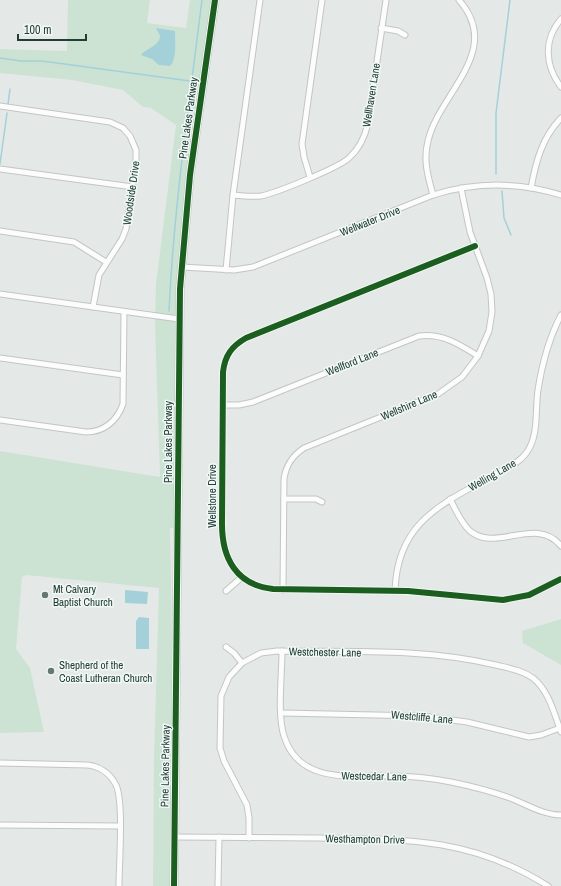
<svg xmlns="http://www.w3.org/2000/svg" width="561" height="886" font-family="'Archivo Narrow',sans-serif">
  <style>
    .green { fill: #cce3d3 }
    .water { fill: #a3d0d9 }
    .lines { fill: none; stroke-linecap: round; stroke-linejoin: round }
    .stream { stroke: #a3d0d9; stroke-width: 1.5 }
    .street-casing { stroke: #c1c6c4; stroke-width: 7 }
    .secondary-casing { stroke: #bfc7c4; stroke-width: 9 }
    .street { stroke: #fbfcfb; stroke-width: 5 }
    .secondary { stroke: #fbfcfb; stroke-width: 7 }
    .cycleway-casing { stroke: #f1f8f5; stroke-width: 8 }
    .cycleway { stroke: #1b5e20; stroke-width: 6 }
    .poi-dot { fill: #657974; stroke: #f1f8f5; stroke-width: 1.5 }
    .labels { text-anchor: middle; dominant-baseline: central; stroke-width: 3; stroke-linejoin: round; paint-order: stroke }
    .street-label { font-size: 11px; fill: #213d36; stroke: #f1f8f5 }
    .poi-label { font-size: 11px; fill: #213d36; stroke: #f1f8f5; text-anchor: start }
  </style>
  <rect width="100%" height="100%" fill="#e4e9e7"/>
  <g class="green">
    <polygon points="68,0 150,0 147,23 186,28 190,0 212,0 188,167 178,277 174,528 170,528 173,699 171,886 153,886 154,758 159,588 26,575 22,577 16,649 30,668 44,732 0,733 0,451 160,477 155,325 156,284 176,125 151,108 143,107 123,90 72,80 0,73 0,49 67,51"/>
    <polygon points="561,619 561,665 523,643 522,631"/>
  </g>
  <g class="water">
    <path d="M156,28L175,31C175,40 177,60 170,66L159,65L152,59L141,55C145,49 158,47 160,37C160,34 157,31 156,28Z"/>
    <polygon points="125,590 148,592 147,604 125,603"/>
    <polygon points="139,617 149,618 149,649 136,649 136,621"/>
  </g>
  <g class="lines">
    <g class="stream">
      <polyline points="0,58 21,61 42,61 190,81"/>
      <polyline points="8,104 10,89"/>
      <polyline points="0,164 7,113"/>
      <polyline points="496,174 496,113 510,0"/>
      <polyline points="502,191 504,218 511,235"/>
      <path d="M169,311C174,206 189,104 202,0"/>
    </g>
    <g class="street-casing">
      <g id="street">
        <path d="M561,19C543,40 545,66 561,87"/>
        <polyline points="381,28 398,31 405,35"/>
        <polyline points="0,106 110,122 123,128 130,136 136,150 136,162 126,229 122,239 99,275 93,307"/>
        <polyline points="0,169 133,187"/>
        <polyline points="310,177 304,157 302,144 322,0"/>
        <path d="M531,188C536,161 542,138 561,118"/>
        <path d="M233,195C242,196 252,197 261,196C276,193 338,168 349,158C359,149 365,137 368,123L386,0"/>
        <path d="M433,195C428,177 423,160 428,141C439,93 504,51 459,0"/>
        <polyline points="0,231 74,242 106,262"/>
        <path d="M475,246L246,338C232,346 225,355 223,372L222,524C222,558 236,585 273,589L408,591L503,600L529,595L561,579"/>
        <path d="M182,267L234,270L253,267L433,195C475,182 519,182 561,195"/>
        <polyline points="226,270 233,195 260,0"/>
        <polyline points="0,294 179,319"/>
        <polyline points="0,358 123,375"/>
        <path d="M223,405H239L253,402L419,336C442,333 459,344 478,356"/>
        <path d="M0,420L86,432C104,432 117,421 123,404L124,312"/>
        <polyline points="284,499 316,499 322,502"/>
        <path d="M450,499C456,510 461,523 470,531C496,553 536,515 561,546"/>
        <path d="M283,590L284,479C286,465 292,456 304,448L438,394L462,377L478,356L489,331L492,312L491,294L487,278L470,232L461,188"/>
        <polyline points="226,591 242,577"/>
        <path d="M395,591C397,523 440,505 492,476C504,469 519,464 527,452C539,435 535,410 538,390C542,364 549,338 561,315"/>
        <polyline points="226,647 234,653 242,663"/>
        <path d="M282,651C282,675 277,715 284,736C299,785 352,775 391,776C411,776 431,778 451,782C471,786 490,791 510,798C526,804 543,815 561,815"/>
        <polyline points="282,713 422,716 467,722 529,737 541,735 560,728"/>
        <path d="M0,763L87,765C99,766 110,773 116,785C124,802 119,864 119,886"/>
        <polyline points="0,825 119,826"/>
        <path d="M174,837C222,837 269,838 317,838C405,839 470,837 548,886"/>
        <path d="M249,838V818L247,805L224,761L220,748L221,696L229,677L242,663L261,653L277,651C350,652 425,648 496,665C508,668 522,670 533,678C549,691 554,713 561,732"/>
        <polyline points="218,886 219,837"/>
      </g>
    </g>
    <g class="secondary-casing">
      <polyline id="secondary" points="174,886 180,289 190,175 215,0"/>
    </g>
    <use href="#street" class="street"/>
    <use href="#secondary" class="secondary"/>
    <g class="cycleway-casing">
      <g id="cycleway">
        <path d="M475,246L246,338C232,346 225,355 223,372L222,524C222,558 236,585 273,589L408,591L503,600L529,595L561,579"/>
        <polyline points="174,886 180,289 190,175 215,0"/>
      </g>
    </g>
    <use href="#cycleway" class="cycleway"/>
  </g>
  <g class="poi-dot">
    <circle cx="45" cy="595" r="4"/>
    <circle cx="51" cy="671" r="4"/>
  </g>
  <g class="labels">
    <g class="street-label">
      <text transform="translate(371 95) rotate(-81)">Wellhaven Lane</text>
      <text transform="translate(188 118) rotate(-82)">Pine Lakes Parkway</text>
      <text transform="translate(131 193) rotate(-82)">Woodside Drive</text>
      <text transform="translate(370 221) rotate(-22)">Wellwater Drive</text>
      <text transform="translate(352 362) rotate(-22)">Wellford Lane</text>
      <text transform="translate(409 405) rotate(-23)">Wellshire Lane</text>
      <text transform="translate(168 442) rotate(-90)">Pine Lakes Parkway</text>
      <text transform="translate(492 475) rotate(-30)">Welling Lane</text>
      <text transform="translate(212 496) rotate(-90)">Wellstone Drive</text>
      <text transform="translate(325 652) rotate(1)">Westchester Lane</text>
      <text transform="translate(422 717) rotate(5)">Westcliffe Lane</text>
      <text transform="translate(165 766) rotate(-89)">Pine Lakes Parkway</text>
      <text transform="translate(374 776) rotate(1)">Westcedar Lane</text>
      <text transform="translate(365 839) rotate(1)">Westhampton Drive</text>
    </g>
    <g class="poi-label">
      <text x="53" y="589">Mt Calvary<tspan x="53" dy="13">Baptist Church</tspan></text>
      <text x="59" y="665">Shepherd of the<tspan x="59" dy="13">Coast Lutheran Church</tspan></text>
    </g>
  </g>
  <path d="M18 34v6h68v-6" fill="none" stroke="#213d36" stroke-width="2"/>
  <text x="24" y="34" font-size="12" fill="#213d36" stroke="#f1f8f5" stroke-width="3" paint-order="stroke">100 m</text>
</svg>
